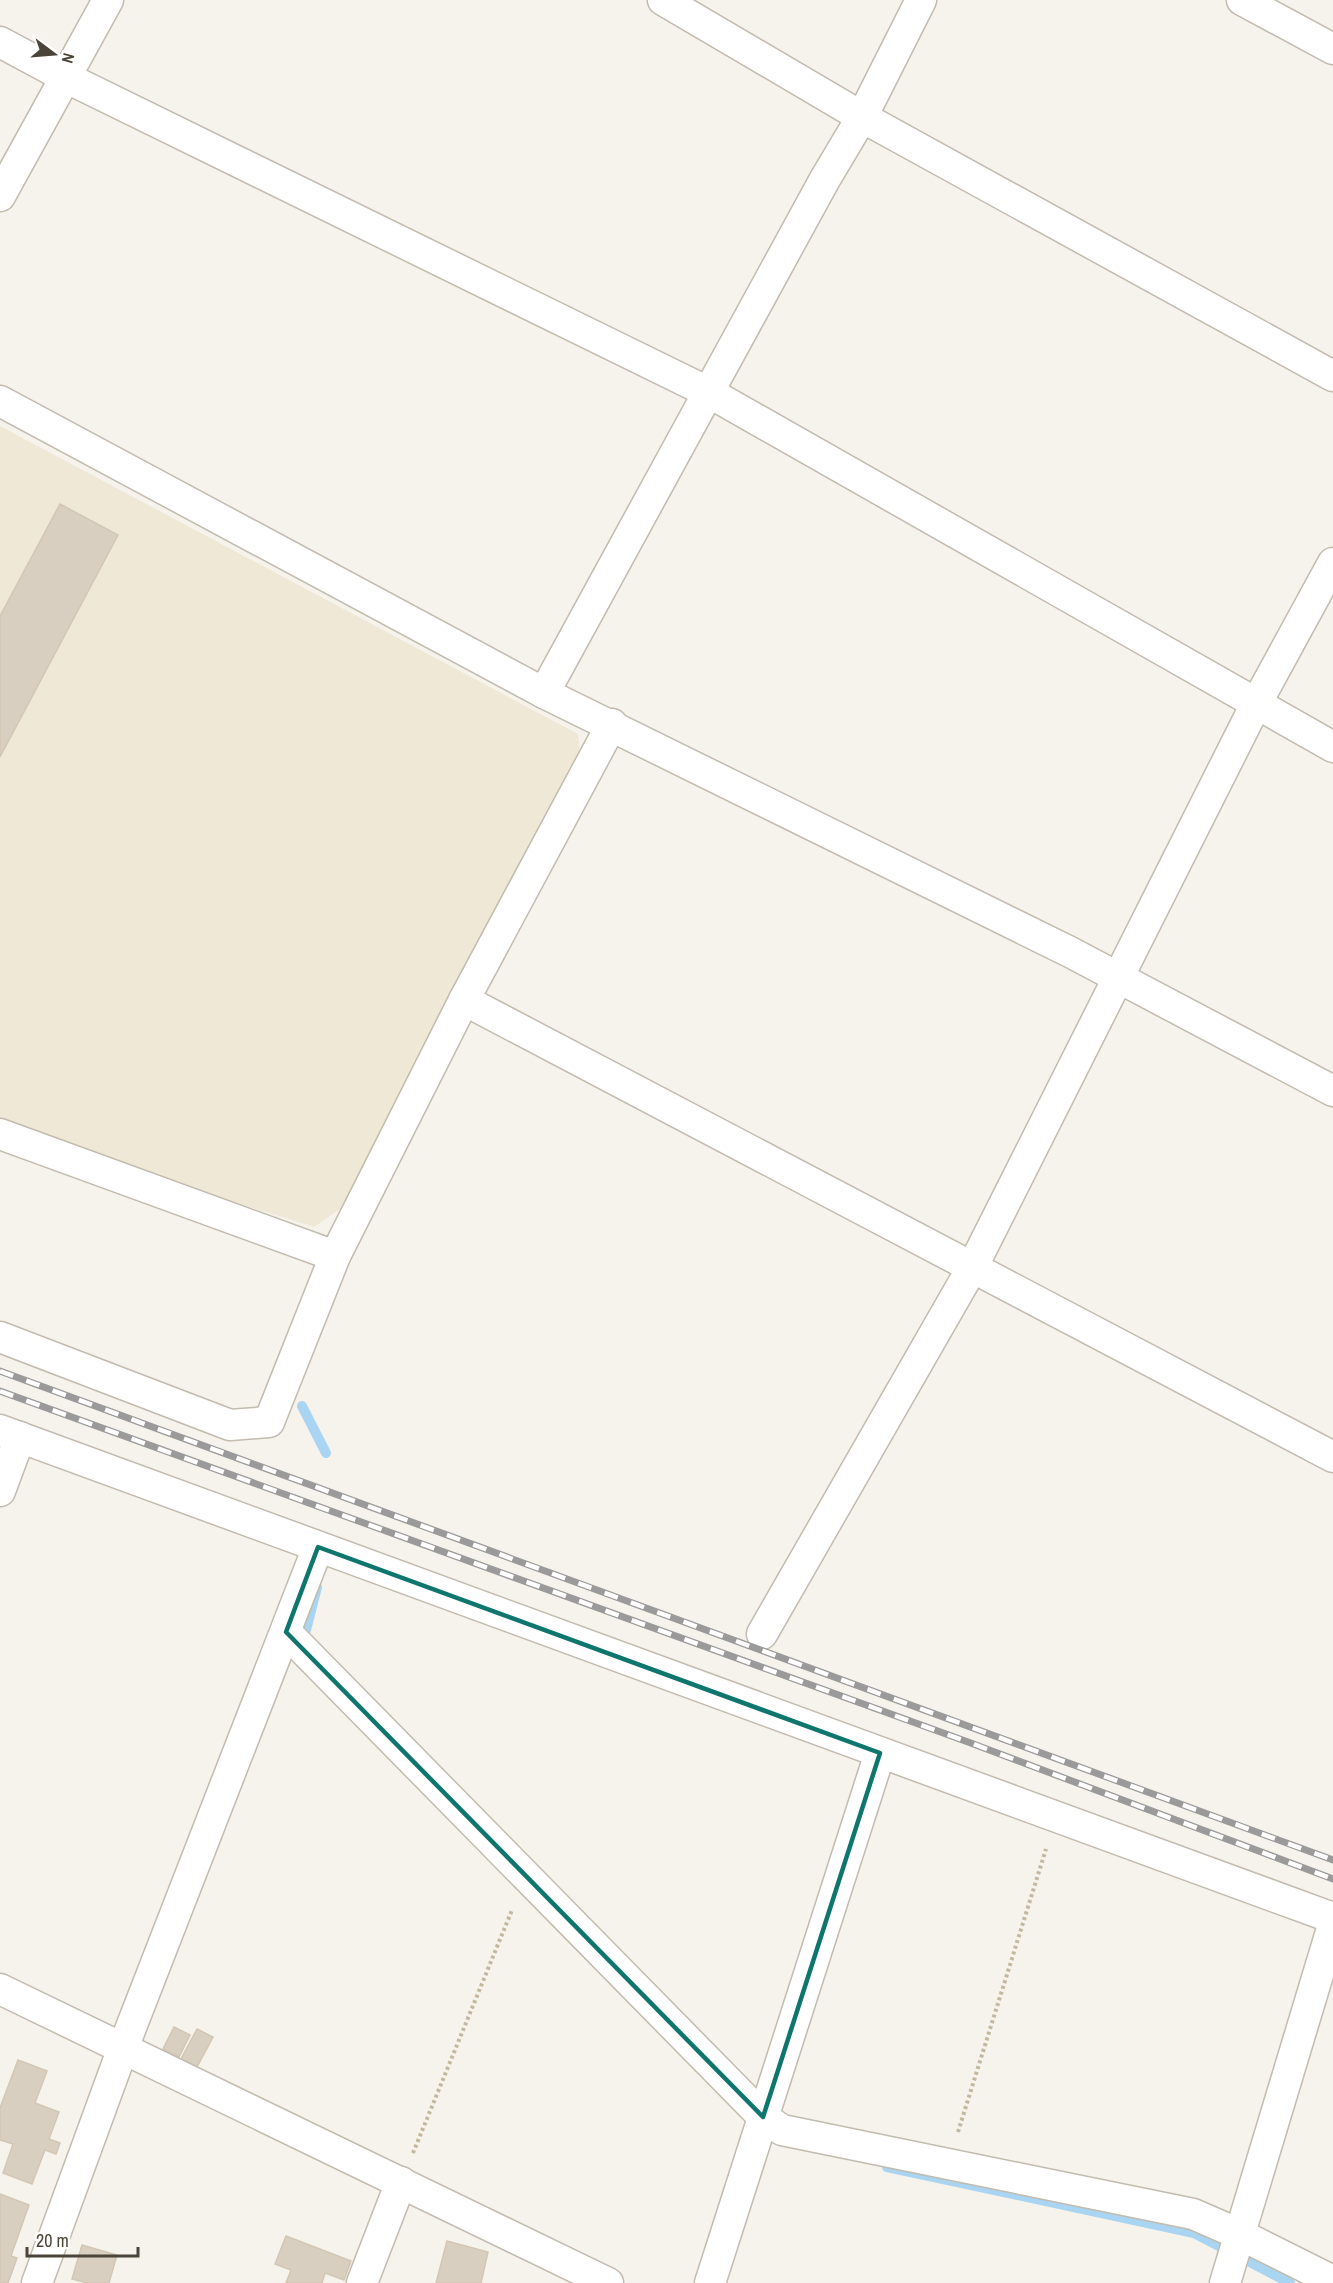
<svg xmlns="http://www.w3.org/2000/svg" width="1333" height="2283" font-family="'Archivo Narrow',sans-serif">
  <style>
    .education { fill: #efe8d6 }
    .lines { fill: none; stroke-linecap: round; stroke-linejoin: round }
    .stream { stroke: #a9d4f2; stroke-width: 10 }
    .building { fill: #d8cfc1; stroke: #d3c7b4; stroke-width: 1.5 }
    .minor-casing { stroke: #c2bbae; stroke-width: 33 }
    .path { stroke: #c4b79f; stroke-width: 4; stroke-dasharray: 3 3; stroke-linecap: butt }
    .minor { stroke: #fff; stroke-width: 30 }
    .rail-casing { stroke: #9a9a9a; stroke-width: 7 }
    .rail { stroke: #fff; stroke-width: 4.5; stroke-dasharray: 14; stroke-linecap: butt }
    .marked { fill: none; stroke: #0f766e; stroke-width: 4.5; stroke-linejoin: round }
  </style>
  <rect width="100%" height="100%" fill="#f6f3ec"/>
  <polygon class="education" points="0,426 578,734 580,754 343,1207 314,1227 73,1152 0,1124"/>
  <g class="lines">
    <g class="stream">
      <polyline points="302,1406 326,1453"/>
      <polyline points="306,1630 317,1587"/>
      <polyline points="887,2167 1194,2233 1219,2246"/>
      <polyline points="1248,2261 1290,2283"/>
    </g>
  </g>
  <g class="building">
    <polygon points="60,504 118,535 0,757 0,616"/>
    <polygon points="174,2027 190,2035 179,2057 163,2049"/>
    <polygon points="197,2029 213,2037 197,2067 181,2059"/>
    <polygon points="18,2060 47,2071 35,2103 59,2112 49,2139 60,2143 56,2154 45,2150 32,2184 3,2173 13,2144 0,2140 0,2108"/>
    <polygon points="0,2194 29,2205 11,2256 17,2258 8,2283 0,2283"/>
    <polygon points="286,2236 351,2261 344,2280 325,2273 322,2283 286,2283 291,2270 275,2264"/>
    <polygon points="447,2241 488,2252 481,2283 436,2283"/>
    <polygon points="82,2245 117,2255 109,2283 87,2283 72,2279"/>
  </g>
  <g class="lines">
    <g class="minor-casing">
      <g id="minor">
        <polyline points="663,0 862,117 1333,376"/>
        <polyline points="1242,0 1333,49"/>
        <polyline points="0,42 67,78 710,393 1333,747"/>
        <polyline points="0,196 108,0"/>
        <polyline points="0,401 544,693 1070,952 1333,1091"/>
        <polyline points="544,693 825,179 862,117 921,0"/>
        <polyline points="464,1000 1333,1457"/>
        <polyline points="0,1134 335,1256"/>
        <polyline points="0,1337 230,1425 269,1422 335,1256 464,1000 612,724"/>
        <polyline points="0,1430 1333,1918"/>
        <polyline points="0,1491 20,1437"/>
        <polyline points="286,1632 763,2117 782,2130 1193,2214 1239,2234 1333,2281"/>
        <polyline points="762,1634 972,1268 1256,704 1333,563"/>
        <polyline points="0,1989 608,2283"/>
        <polyline points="37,2283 123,2048 318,1547"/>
        <polyline points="362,2283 401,2182"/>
        <polyline points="710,2283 880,1753"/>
        <polyline points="1225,2283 1333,1925"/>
      </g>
    </g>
    <g class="path">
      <polyline points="958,2132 1046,1849"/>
      <polyline points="413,2153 512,1910"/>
    </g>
    <use href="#minor" class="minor"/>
    <g class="rail-casing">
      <g id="rail">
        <polyline points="0,1371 1333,1860"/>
        <polyline points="0,1391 968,1742 1333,1879"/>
      </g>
    </g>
    <use href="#rail" class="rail"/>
  </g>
  <path class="marked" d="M318,1547L880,1753L763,2117L286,1632Z"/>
  <g transform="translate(54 54) rotate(106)" stroke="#ffffff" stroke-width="4.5" paint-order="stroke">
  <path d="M0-4.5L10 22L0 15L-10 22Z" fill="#4b4439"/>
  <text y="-9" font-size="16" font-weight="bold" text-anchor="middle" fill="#4b4439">N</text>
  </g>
  <path d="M27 2247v9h111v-9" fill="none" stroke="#4b4439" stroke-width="3"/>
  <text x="36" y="2247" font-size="18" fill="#4b4439" stroke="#ffffff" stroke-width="4.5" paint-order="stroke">20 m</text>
</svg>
